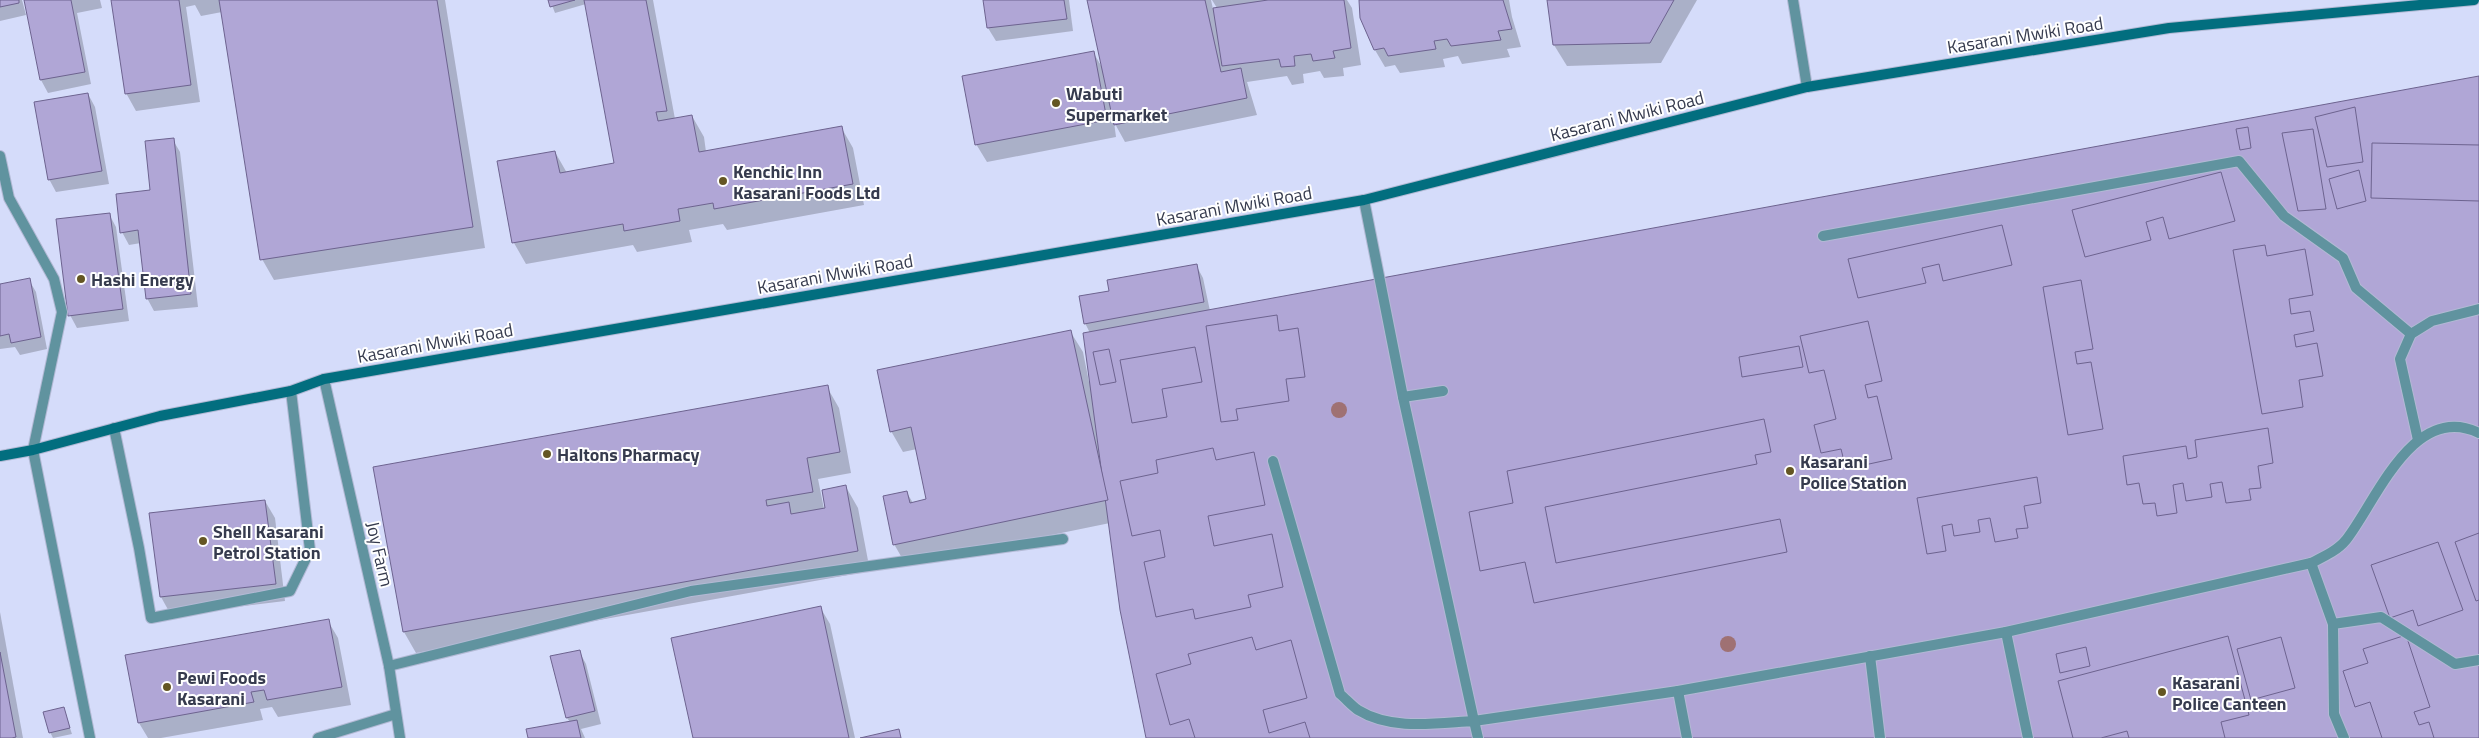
<svg xmlns="http://www.w3.org/2000/svg" width="2479" height="738" font-family="'Titillium Web',sans-serif">
  <style>
    .shadow { fill: #0003 }
    .building { fill: #b0a6d6; stroke: #6d638f }
    .lines { fill: none; stroke-linecap: round; stroke-linejoin: round }
    .lane-casing { stroke: #b2b9d4; stroke-width: 12 }
    .street-casing { stroke: #b2b9d4; stroke-width: 12 }
    .secondary-casing { stroke: #b2b9d4; stroke-width: 12 }
    .lane { stroke: #60939f; stroke-width: 10 }
    .street { stroke: #60939f; stroke-width: 10 }
    .secondary { stroke: #026e7f; stroke-width: 10 }
    .tree { fill: #9f7173 }
    .poi-dot { fill: #645623; stroke: #fff; stroke-width: 2 }
    .labels { text-anchor: middle; dominant-baseline: central; stroke-width: 4; stroke-linejoin: round; paint-order: stroke }
    .street-label { font-size: 18px; fill: #363b4e; stroke: #fff }
    .poi-label { font-size: 18px; font-weight: bold; fill: #363b4e; stroke: #fff; text-anchor: start }
  </style>
  <rect width="100%" height="100%" fill="#d5dcfa"/>
  <g class="shadow">
    <polygon points="0,0 22,0 26,15 0,21"/>
    <polygon points="26,0 100,0 102,8 77,13 91,84 48,93 41,80"/>
    <polygon points="113,0 445,0 485,248 274,280 262,259 222,12 201,16 195,5 186,7 200,102 136,111 126,93"/>
    <polygon points="550,0 653,0 675,119 692,116 704,137 706,152 841,127 853,148 864,205 727,230 723,224 689,230 692,242 637,252 633,245 526,264 514,243 499,162 555,152 567,173 616,164 586,4 555,13"/>
    <polygon points="985,0 1069,0 1073,31 996,41 988,28"/>
    <polygon points="1088,0 1211,0 1213,9 1217,8 1212,0 1347,0 1352,8 1361,65 1343,68 1344,76 1324,78 1320,71 1303,74 1304,83 1292,85 1287,76 1247,82 1257,115 1125,142 1114,122 1116,137 987,162 976,144 1093,52 1103,69"/>
    <polygon points="1360,0 1509,0 1512,17 1521,47 1507,49 1510,57 1462,64 1458,56 1443,59 1445,67 1400,73 1395,65 1385,67 1375,50 1361,18"/>
    <polygon points="1548,0 1697,0 1661,63 1567,66 1554,45"/>
    <polygon points="2479,77 2479,738 1148,738 1110,523 906,565 894,544 907,493 913,503 927,500 917,449 903,452 891,431 1070,331 1083,352 1089,382 1091,381 1090,333 1085,323 1110,292 1196,265 1203,278 1210,311"/>
    <polygon points="88,94 95,107 109,184 56,192 49,179"/>
    <polygon points="173,140 180,152 198,307 154,311 147,298 141,243 129,245 122,232 151,191"/>
    <polygon points="109,214 116,227 129,321 77,328 70,315"/>
    <polygon points="29,280 36,292 47,349 20,355 15,347 0,349 0,285"/>
    <polygon points="827,387 839,408 851,473 818,479 824,509 846,487 858,508 870,571 416,653 404,632 374,468"/>
    <polygon points="265,501 275,518 285,601 171,615 161,597 150,515"/>
    <polygon points="820,607 830,624 855,738 694,738"/>
    <polygon points="0,612 23,738 0,738"/>
    <polygon points="328,621 338,638 351,705 278,717 272,707 260,709 263,720 161,738 148,738 139,723"/>
    <polygon points="579,651 586,664 601,724 581,729 585,738 529,738 570,722 567,718"/>
    <polygon points="63,708 72,734 53,738 50,732"/>
  </g>
  <g class="building">
    <polygon points="0,0 19,0 19,3 0,7"/>
    <polygon points="24,0 71,0 85,72 40,80"/>
    <polygon points="111,0 179,0 191,85 125,94"/>
    <polygon points="219,0 437,0 473,227 260,260"/>
    <polygon points="548,0 575,0 550,7"/>
    <polygon points="584,0 646,0 667,111 656,112 658,121 692,115 699,152 842,126 853,184 714,209 713,203 678,209 680,221 624,231 623,224 512,243 497,161 555,151 560,173 614,163"/>
    <polygon points="983,0 1064,0 1067,19 987,28"/>
    <polygon points="1087,0 1205,0 1221,72 1241,68 1247,98 1114,125"/>
    <polygon points="1268,0 1344,0 1351,48 1333,51 1335,58 1313,61 1311,54 1294,56 1295,66 1281,67 1279,59 1222,66 1213,8"/>
    <polygon points="1359,0 1503,0 1512,29 1498,31 1501,40 1451,46 1447,39 1434,41 1436,49 1388,56 1384,48 1374,50 1360,18"/>
    <polygon points="1547,0 1674,0 1650,43 1553,45"/>
    <polygon points="1094,51 1107,120 975,145 962,76"/>
    <polygon points="2479,76 2479,738 1146,738 1120,610 1083,333"/>
    <polygon points="88,93 102,171 48,180 34,102"/>
    <polygon points="2355,107 2363,162 2327,167 2315,117"/>
    <polygon points="2248,127 2251,148 2240,150 2236,129"/>
    <polygon points="2313,129 2326,209 2298,211 2282,133"/>
    <polygon points="174,138 191,294 146,299 138,230 120,233 116,194 150,190 145,141"/>
    <polygon points="2372,143 2479,145 2479,201 2371,198"/>
    <polygon points="2359,170 2366,201 2337,209 2329,179"/>
    <polygon points="2221,172 2235,221 2169,239 2163,217 2146,222 2151,240 2085,257 2072,210"/>
    <polygon points="110,213 123,309 68,316 56,219"/>
    <polygon points="2002,225 2012,265 1943,281 1939,264 1922,268 1926,283 1858,298 1848,259"/>
    <polygon points="2265,245 2267,256 2305,249 2313,295 2289,299 2291,314 2310,311 2314,331 2294,335 2296,347 2317,343 2323,376 2299,380 2303,407 2262,414 2233,250"/>
    <polygon points="1197,264 1204,302 1084,324 1079,296 1109,291 1107,280"/>
    <polygon points="30,278 41,337 11,343 9,334 0,336 0,284"/>
    <polygon points="2081,280 2093,349 2075,352 2077,364 2091,362 2103,429 2068,435 2043,287"/>
    <polygon points="1277,315 1279,331 1298,328 1305,377 1286,379 1289,401 1236,409 1238,420 1221,422 1206,326"/>
    <polygon points="1868,321 1882,381 1865,385 1868,398 1877,396 1892,459 1846,469 1841,449 1821,453 1814,425 1836,419 1824,370 1809,373 1800,336"/>
    <polygon points="1071,330 1108,500 893,545 883,496 907,491 910,503 926,499 911,427 890,432 877,370"/>
    <polygon points="1799,346 1803,367 1742,377 1739,357"/>
    <polygon points="1195,347 1202,382 1162,389 1167,417 1132,423 1120,360"/>
    <polygon points="1109,349 1116,382 1100,385 1093,352"/>
    <polygon points="828,385 840,452 807,458 813,492 766,500 767,506 789,502 791,514 825,508 822,490 846,485 858,551 403,632 373,467"/>
    <polygon points="1764,419 1771,452 1755,455 1757,464 1545,507 1556,563 1780,519 1787,552 1534,603 1525,562 1480,571 1469,512 1513,503 1507,471"/>
    <polygon points="2268,428 2273,463 2258,466 2261,488 2249,489 2251,500 2226,503 2222,482 2210,484 2212,497 2186,501 2183,483 2173,485 2177,513 2157,516 2155,503 2143,504 2139,483 2127,485 2123,456 2186,446 2188,459 2197,457 2195,440"/>
    <polygon points="1213,448 1216,460 1254,452 1265,505 1208,516 1214,546 1272,534 1283,587 1248,595 1251,607 1195,619 1193,609 1156,617 1144,562 1165,557 1160,530 1132,536 1120,481 1158,473 1156,460"/>
    <polygon points="2037,477 2041,503 2024,506 2028,528 2016,529 2018,538 1995,542 1990,518 1978,520 1980,532 1954,536 1952,524 1942,526 1946,551 1927,554 1917,498"/>
    <polygon points="265,500 276,584 160,597 149,513"/>
    <polygon points="2479,533 2479,600 2476,601 2455,542"/>
    <polygon points="2438,542 2463,610 2418,626 2413,610 2390,618 2371,565"/>
    <polygon points="821,606 849,738 693,738 671,638"/>
    <polygon points="329,619 342,687 267,700 264,690 251,692 254,702 138,723 125,655"/>
    <polygon points="2406,635 2430,707 2414,712 2419,725 2429,722 2434,738 2382,738 2370,702 2355,707 2343,671 2368,663 2363,649"/>
    <polygon points="2228,636 2249,715 2221,722 2225,738 2129,738 2127,731 2101,738 2073,738 2058,681"/>
    <polygon points="1252,637 1256,650 1291,640 1307,698 1263,710 1269,733 1305,722 1310,738 1195,738 1189,719 1170,725 1156,674 1191,664 1188,654"/>
    <polygon points="2281,637 2295,688 2251,700 2237,649"/>
    <polygon points="2086,647 2090,666 2060,673 2056,654"/>
    <polygon points="580,650 595,711 566,718 550,656"/>
    <polygon points="0,652 16,737 12,738 0,738"/>
    <polygon points="64,707 70,728 49,733 43,712"/>
    <polygon points="577,720 581,738 528,738 526,729"/>
    <polygon points="899,729 901,738 860,738"/>
  </g>
  <g class="lines">
    <g class="lane-casing">
      <g id="lane">
        <polyline points="0,156 9,198 54,279 62,312 33,450 90,738"/>
        <polyline points="1364,200 1403,397 1474,721 1678,691 1687,738"/>
        <polyline points="1823,236 2239,161 2284,216 2343,258 2356,288 2411,334"/>
        <polyline points="324,379 389,666 400,738"/>
        <polyline points="1403,397 1443,391"/>
        <polyline points="114,428 139,548 151,618 290,591 310,550 291,391"/>
        <polyline points="2418,440 2400,359 2411,334 2432,321 2479,309"/>
        <path d="M1273,461L1340,694C1346,699 1352,706 1358,710C1392,731 1437,723 1474,721L1478,738"/>
        <polyline points="2311,563 2333,624"/>
        <polyline points="2006,632 2028,738"/>
        <polyline points="1870,656 1880,738"/>
        <polyline points="389,666 691,591 1063,539"/>
        <path d="M1678,691L2006,632L2311,563C2323,557 2337,551 2346,540C2376,502 2413,401 2479,433"/>
        <polyline points="318,738 396,714"/>
        <polyline points="2344,738 2334,714 2333,624 2381,617 2455,664 2479,660"/>
      </g>
    </g>
    <g class="street-casing">
      <polyline id="street" points="1793,0 1807,87"/>
    </g>
    <g class="secondary-casing">
      <polyline id="secondary" points="0,456 33,450 160,416 291,391 324,379 1364,200 1807,87 2169,28 2474,0"/>
    </g>
    <use href="#lane" class="lane"/>
    <use href="#street" class="street"/>
    <use href="#secondary" class="secondary"/>
  </g>
  <g class="tree">
    <circle cx="1339" cy="410" r="8"/>
    <circle cx="1728" cy="644" r="8"/>
  </g>
  <g class="poi-dot">
    <circle cx="1056" cy="103" r="5"/>
    <circle cx="723" cy="181" r="5"/>
    <circle cx="81" cy="279" r="5"/>
    <circle cx="547" cy="454" r="5"/>
    <circle cx="1790" cy="471" r="5"/>
    <circle cx="203" cy="541" r="5"/>
    <circle cx="167" cy="687" r="5"/>
    <circle cx="2162" cy="692" r="5"/>
  </g>
  <g class="labels">
    <g class="street-label">
      <text transform="translate(2025 35) rotate(-9)">Kasarani Mwiki Road</text>
      <text transform="translate(1627 116) rotate(-14)">Kasarani Mwiki Road</text>
      <text transform="translate(1234 206) rotate(-10)">Kasarani Mwiki Road</text>
      <text transform="translate(835 274) rotate(-10)">Kasarani Mwiki Road</text>
      <text transform="translate(435 343) rotate(-10)">Kasarani Mwiki Road</text>
      <text transform="translate(380 554) rotate(77)">Joy Farm</text>
    </g>
    <g class="poi-label">
      <text x="1066" y="93">Wabuti<tspan x="1066" dy="21">Supermarket</tspan></text>
      <text x="733" y="171">Kenchic Inn<tspan x="733" dy="21">Kasarani Foods Ltd</tspan></text>
      <text x="91" y="279">Hashi Energy</text>
      <text x="557" y="454">Haltons Pharmacy</text>
      <text x="1800" y="461">Kasarani<tspan x="1800" dy="21">Police Station</tspan></text>
      <text x="213" y="531">Shell Kasarani<tspan x="213" dy="21">Petrol Station</tspan></text>
      <text x="177" y="677">Pewi Foods<tspan x="177" dy="21">Kasarani</tspan></text>
      <text x="2172" y="682">Kasarani<tspan x="2172" dy="21">Police Canteen</tspan></text>
    </g>
  </g>
</svg>
